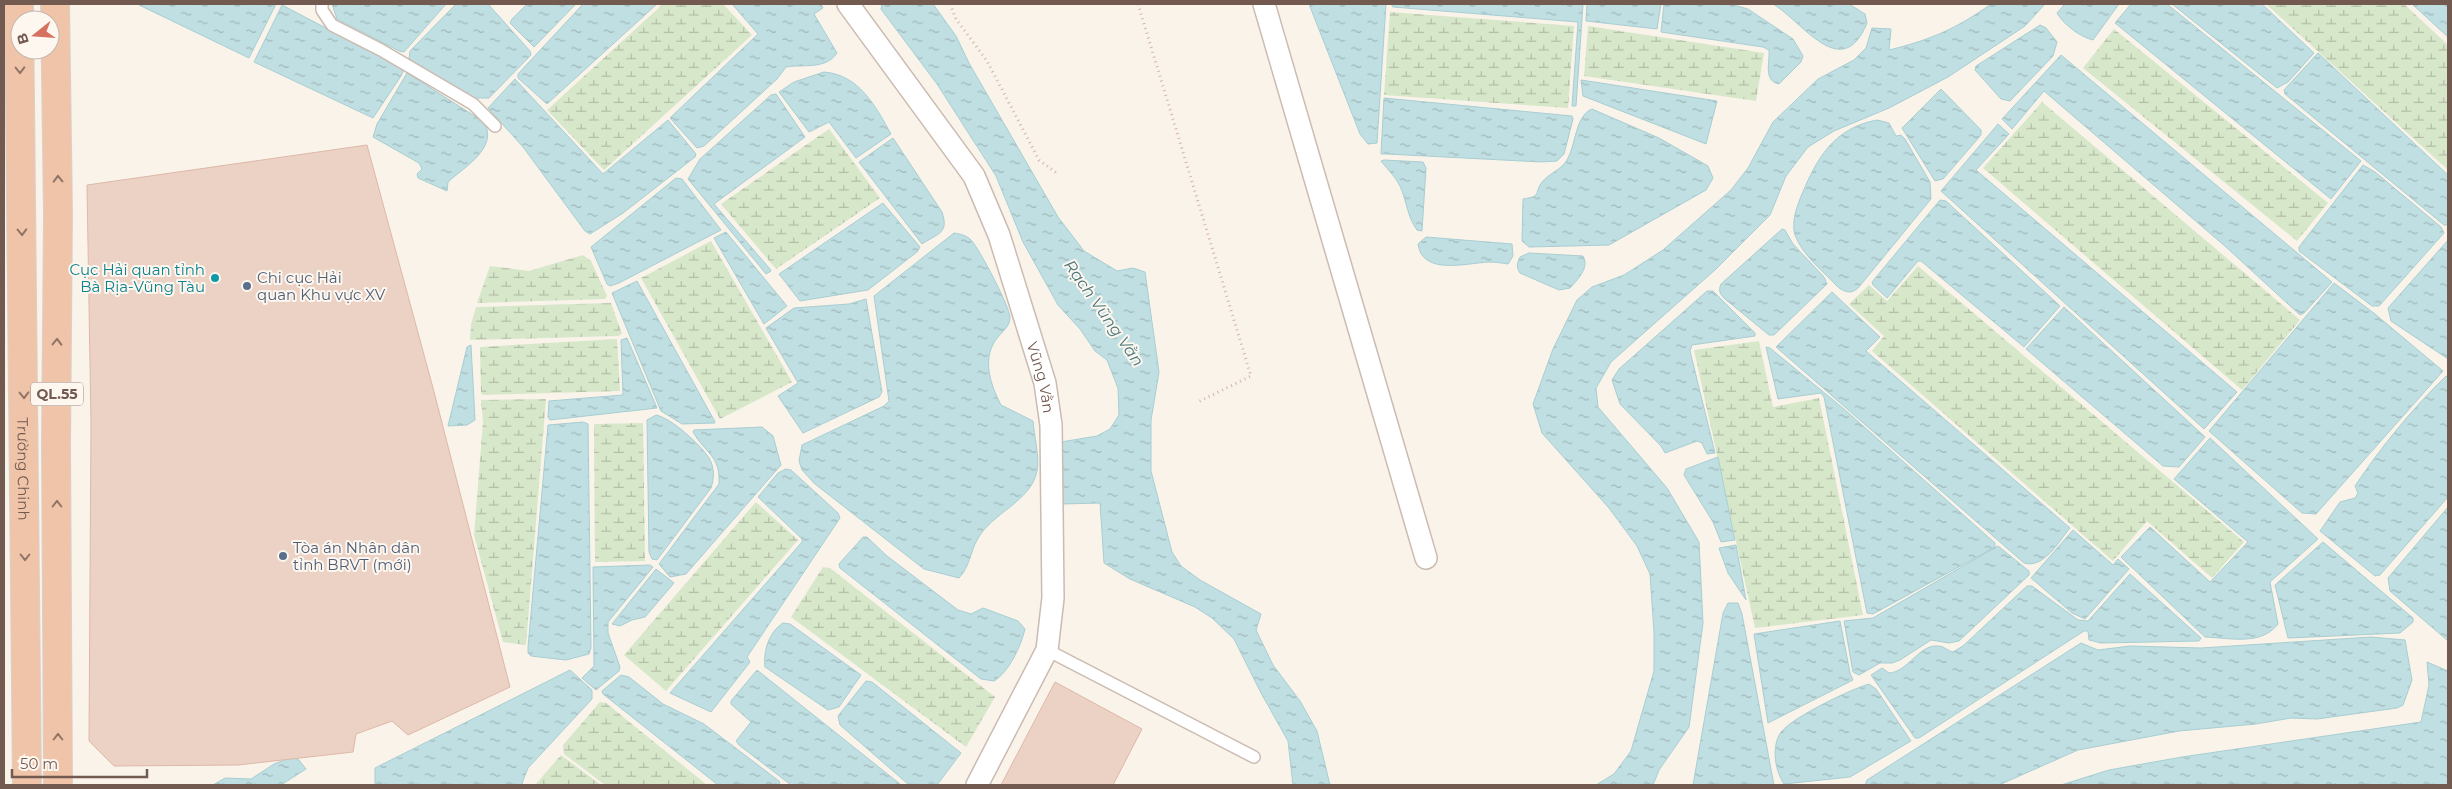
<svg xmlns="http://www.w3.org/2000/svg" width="2452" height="789" font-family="Montserrat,sans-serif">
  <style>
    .wetland { fill: url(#wetland-marsh) }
    .water { fill: url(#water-ripples); stroke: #a8ced2 }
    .building { fill: #ecd2c5; stroke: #ddb8a7 }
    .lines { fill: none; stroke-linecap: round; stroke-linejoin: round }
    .service-casing { stroke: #cbbbb1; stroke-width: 14 }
    .minor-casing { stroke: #cbbbb1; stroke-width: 24 }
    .trunk-casing { stroke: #d8d1ce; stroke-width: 30 }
    .path { stroke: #d2b5a8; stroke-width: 3; stroke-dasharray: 1 4; stroke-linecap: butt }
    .service { stroke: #fff; stroke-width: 11 }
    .minor { stroke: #fff; stroke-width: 21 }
    .trunk { stroke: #efc4a9; stroke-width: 28 }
    .oneway { stroke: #917466 }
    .culture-dot { fill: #0f9aa8; stroke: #fdf7f0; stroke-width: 2 }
    .service-dot { fill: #5c6f8a; stroke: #fdf7f0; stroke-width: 2 }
    .labels { text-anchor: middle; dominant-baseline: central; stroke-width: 4; stroke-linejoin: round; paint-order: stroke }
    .shield { fill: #fdf7f0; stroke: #9c8980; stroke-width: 1 }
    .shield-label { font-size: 14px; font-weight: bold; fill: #725a50 }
    .culture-label { font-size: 15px; fill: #0d838f; stroke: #fdf7f0; text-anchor: end }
    .service-label { font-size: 15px; fill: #4e5e75; stroke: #fdf7f0; text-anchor: start }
    .street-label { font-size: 15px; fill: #725a50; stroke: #fdf7f0 }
    .water-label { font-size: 16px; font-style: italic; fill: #49777b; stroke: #fdf7f0 }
  </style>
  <defs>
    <pattern id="wetland-marsh" width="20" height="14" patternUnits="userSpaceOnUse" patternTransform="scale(1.25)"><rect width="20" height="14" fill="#d7e7ca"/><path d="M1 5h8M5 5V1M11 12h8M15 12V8" fill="none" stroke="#b3bea6"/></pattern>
    <pattern id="water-ripples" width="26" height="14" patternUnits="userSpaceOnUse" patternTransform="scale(1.25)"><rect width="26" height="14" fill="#c0dfe2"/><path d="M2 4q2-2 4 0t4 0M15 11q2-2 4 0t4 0" fill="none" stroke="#a0b8ba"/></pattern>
  </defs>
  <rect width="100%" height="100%" fill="#faf3ea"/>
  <g class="wetland">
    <polygon points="663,4 723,4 752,35 604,170 547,110"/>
    <polygon points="2266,4 2404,4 2448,45 2448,170"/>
    <polygon points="1390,12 1574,26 1568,108 1384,95"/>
    <polygon points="1588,26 1764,53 1756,101 1584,76"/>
    <polygon points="2114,29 2328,203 2297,241 2083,68"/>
    <polygon points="2042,102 2300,320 2242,390 1983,168"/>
    <polygon points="829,129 880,198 776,269 721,204"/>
    <polygon points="711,241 792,382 720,419 641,278"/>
    <polygon points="583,255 591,261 607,296 605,299 477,303 490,266 529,271"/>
    <polygon points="1918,266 2244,542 2212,578 2147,521 2113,561 1872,351 1884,336 1849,304 1869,285 1887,301"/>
    <polygon points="611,303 622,334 618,336 470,340 471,324 476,307"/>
    <polygon points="617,339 620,391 483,395 481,393 480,347"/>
    <polygon points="1759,341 1773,407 1819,398 1863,615 1755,628 1694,350"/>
    <polygon points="546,399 526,645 503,642 474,535 483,422 481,400"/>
    <polygon points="643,423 645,561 595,562 594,424"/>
    <polygon points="756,502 798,540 666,691 624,655"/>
    <polygon points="823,567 830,568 995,697 966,747 791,617"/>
    <polygon points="600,702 606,703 707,785 605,785 564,754 563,745"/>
    <polygon points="561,755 601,785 535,785"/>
  </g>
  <g class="water">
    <polygon points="137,4 276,4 249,58"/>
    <polygon points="332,4 446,4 404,52 399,51 337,19"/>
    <polygon points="456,4 488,4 530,51 531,55 489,98 471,98 409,59 410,51"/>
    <polygon points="527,4 576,4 534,47 510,23 512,19"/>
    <polygon points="583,4 657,4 547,104 518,78 518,74"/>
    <path d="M732,4H821L823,8L814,14L837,53C826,70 803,64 786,67L777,79L704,146L697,148L670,118L758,34Z"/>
    <polygon points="882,4 933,4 956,36 969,63 1058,217 1084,251 1117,271 1133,268 1145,272 1159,372 1151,420 1151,471 1172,552 1181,566 1200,580 1261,614 1256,630 1273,665 1300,701 1317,731 1330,785 1293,785 1288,741 1261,693 1234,639 1212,618 1195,607 1130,579 1104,563 1100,503 1062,504 1061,442 1097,436 1110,429 1119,415 1118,388 1107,360 1095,351 1080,329 1058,305 1023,242 996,176 937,84 881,9"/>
    <polygon points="1309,4 1386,4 1377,143 1368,144 1360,134"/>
    <polygon points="1391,4 1583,4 1576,106 1572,106 1578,22 1393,7"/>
    <polygon points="1587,4 1661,4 1657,29 1586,21"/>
    <path d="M1664,4H1730L1748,9L1793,39L1803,56L1801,62L1779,84C1763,81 1770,62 1769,50L1763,47L1661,32Z"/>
    <path d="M1773,4H1849L1865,14L1867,23C1842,84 1803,22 1773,4Z"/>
    <path d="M1991,4H2045L2025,26L1948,77L1889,108L1834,131L1808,147L1786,176L1770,215L1716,269L1611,362L1596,388L1598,407L1667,488L1699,542L1703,623L1689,727L1659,770L1653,785H1596L1614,774L1631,751L1654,671V632L1650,574L1637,546L1609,508L1542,433L1533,404L1553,349L1577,300L1592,287L1624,275L1663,250L1731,190L1748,168L1773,122L1818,79L1854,60L1866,48L1872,28L1891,29L1889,50C1930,40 1956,29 1991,4Z"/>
    <path d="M2065,4H2119L2093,40C2080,37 2063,24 2057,13Z"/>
    <polygon points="2131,4 2167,4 2361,161 2331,199 2115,23"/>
    <polygon points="2172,4 2262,4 2314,53 2288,82 2277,88"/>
    <polygon points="2412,4 2448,4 2448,37"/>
    <polygon points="282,5 404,69 401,76 373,118 254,62"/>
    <polygon points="2040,25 2046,28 2057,42 2053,56 2010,101 2001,99 1975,70 1976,66"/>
    <polygon points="2318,53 2448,175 2448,225 2444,225 2285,94 2284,90"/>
    <polygon points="2061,55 2332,282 2304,313 2300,315 2226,247 2044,91 2012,129 2002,119"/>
    <path d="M824,72C859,75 875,105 891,134L856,158L829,122L809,132L779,92L794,82Z"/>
    <path d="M407,73L484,122C499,148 464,167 448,182L447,191L418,178L417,174L422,169L419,163L373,137L377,124Z"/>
    <polygon points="515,79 603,174 668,120 696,154 695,157 623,213 590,234 585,231 523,147 488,108"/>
    <polygon points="1581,80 1717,101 1706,144 1583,96"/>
    <polygon points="1941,89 1981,130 1981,135 1943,179 1935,181 1902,128"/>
    <polygon points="776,94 805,137 714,204 770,269 771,271 766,274 688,179 700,159 771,95"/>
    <polygon points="1384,98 1572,116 1573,119 1564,154 1557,161 1541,162 1387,154 1381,154"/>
    <path d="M1592,109L1659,138L1708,166L1713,178L1706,190L1609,245L1529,247L1522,241L1523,199C1543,196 1533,193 1543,181C1550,173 1562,169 1567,160C1576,145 1575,116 1592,109Z"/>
    <path d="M1877,120L1889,123L1896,136L1901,135L1905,139L1930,182L1931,199L1859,287C1852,294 1847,293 1839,288C1825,273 1802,255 1795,235C1791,222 1797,206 1802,194C1817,158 1834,128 1877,120Z"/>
    <polygon points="1998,124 2009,134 1976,170 2237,392 2204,429 1941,191"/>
    <path d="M893,138L942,212C949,233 939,233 922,244L859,162Z"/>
    <path d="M1384,160L1423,162L1426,168L1422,231L1417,230C1407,216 1407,202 1400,186C1395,176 1388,170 1381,161Z"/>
    <polygon points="2363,165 2375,172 2441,227 2444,233 2379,306 2372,306 2299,251 2299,247"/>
    <polygon points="676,178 682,179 721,230 619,283 610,286 607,284 591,247"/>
    <polygon points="1940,200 1946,201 2060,306 2024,347 1921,261 1918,261 1887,298 1873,285 1872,282"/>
    <polygon points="883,203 920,247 917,252 868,290 800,301 779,274"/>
    <path d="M1782,229L1785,230L1793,244L1824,277L1827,284L1774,335H1769L1725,299C1720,294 1718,291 1721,284Z"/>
    <polygon points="726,232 787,306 764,324 714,238"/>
    <path d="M954,233C960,234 966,235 971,240C979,248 1011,309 1010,318C1010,326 1002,332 998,337C981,357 990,384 1001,405L1033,421C1034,434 1040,460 1037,471C1031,502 991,513 977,540C970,553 970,566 959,578L924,569L815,484L802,470L799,461L802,445L884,406L889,401L874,296Z"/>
    <path d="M1426,237L1512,244L1513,256L1508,264C1502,263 1495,262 1489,262C1467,263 1422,276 1418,244Z"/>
    <polygon points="2448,240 2448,359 2391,321 2388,308"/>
    <path d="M1529,253L1583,256C1590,268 1577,280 1570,288L1559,290L1520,273C1516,267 1517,263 1520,257Z"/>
    <polygon points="637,281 714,420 715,423 682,424 661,411 612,293"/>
    <polygon points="2334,283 2375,314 2443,371 2316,514 2302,513 2209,431"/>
    <polygon points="1707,291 1713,291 1755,333 1755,336 1692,345 1690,351 1715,453 1707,454 1702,443 1697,441 1665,453 1661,446 1620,404 1612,380 1619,369"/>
    <path d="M1832,292L1880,337L1866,351L2070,528C2059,541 2044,569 2024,563L1776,347Z"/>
    <polygon points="866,299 882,392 879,397 803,433 778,396 798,383 766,328 794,308 849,304"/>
    <polygon points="2064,307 2205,437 2179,467 2163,466 2026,349"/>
    <polygon points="627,338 657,408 550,420 548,417 549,401 623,395 621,340"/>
    <polygon points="471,345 475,420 467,425 448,426 467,347"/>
    <polygon points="1766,347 1770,348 1844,409 1995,543 1995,547 1873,614 1867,613 1824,397 1821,393 1778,399"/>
    <path d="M2446,376L2448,377V497L2380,575L2375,576L2320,531L2340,502L2355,498L2358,493L2355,486C2381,447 2412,409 2446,376Z"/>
    <path d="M656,415C671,418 700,444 709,458C715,468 714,479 711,488L657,560L652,559L649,552L647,420Z"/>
    <polygon points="583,422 588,424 591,648 589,654 566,660 531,656 528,653 528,647 548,425"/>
    <path d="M762,427L773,436L781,465L686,574L670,577L659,564L719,484C721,456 705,453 693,432L694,430Z"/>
    <path d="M2210,438L2318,539L2270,582L2278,624C2261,646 2230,638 2205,637L2121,557L2150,527L2210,582L2248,542L2174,479Z"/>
    <polygon points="1718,457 1735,540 1721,542 1713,522 1684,475 1686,469"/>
    <polygon points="786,469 791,470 838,513 840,518 747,657 750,662 711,712 670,693 802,542 802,539 758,497 778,473"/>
    <polygon points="2448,507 2448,641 2390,591 2388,578"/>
    <polygon points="2073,530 2113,565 2118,559 2129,569 2085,619 2072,613 2031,578"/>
    <path d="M863,537H867L887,556L958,610L971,614L983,608L1018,621L1025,629C1021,646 1009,672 994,681L981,679L840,568L839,564Z"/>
    <polygon points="2323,542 2413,618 2413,622 2400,633 2288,638 2275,585"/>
    <polygon points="1736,545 1746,600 1728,573 1719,548"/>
    <polygon points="1998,546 2029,571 2029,575 1959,641 1949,643 1931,640 1900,660 1892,663 1880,663 1859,675 1853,672 1844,621 1873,618"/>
    <polygon points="650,565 653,567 608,622 608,633 620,667 619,671 596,690 582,678 594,666 593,567"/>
    <polygon points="656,569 674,583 645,617 632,620 620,626 612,624"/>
    <path d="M2130,574L2201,638L2199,641L2101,643L2089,640L2088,631H2084L1919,738H1915L1871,675L1882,668L1889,673C1908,672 1919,644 1938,646C1944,646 1948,651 1953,652L1963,646L2027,586H2032L2078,620L2088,621Z"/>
    <polygon points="1728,603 1738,603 1742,614 1774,785 1693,785 1723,613"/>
    <polygon points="1840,621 1850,673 1853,680 1768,723 1754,634"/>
    <path d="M783,623L790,624L861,675L839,707L828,710L765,667C763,651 769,632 783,623Z"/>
    <polygon points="2371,637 2405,640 2412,680 2403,705 2397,708 2317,719 2291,718 2256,724 2179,731 2078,750 1999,785 1865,785 1867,780 2081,643 2098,650 2130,646 2201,648"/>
    <polygon points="2427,662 2448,671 2448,785 2061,785 2109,770 2182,757 2421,722 2429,685"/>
    <polygon points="570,670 592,690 592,699 528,768 522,783 524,785 375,785 375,768"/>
    <polygon points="757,670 900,784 900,785 791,785 739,745 736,741 751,722 731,704 731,701"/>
    <polygon points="621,675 629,677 663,704 704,724 779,781 780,785 718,785 603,694 602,691"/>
    <polygon points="866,681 872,682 961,753 937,785 908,784 840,725 838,716"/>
    <path d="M1869,684L1876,689L1911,741L1850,777L1784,784C1775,771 1771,746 1781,732C1793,717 1849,690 1869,684Z"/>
    <polygon points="292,757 299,760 306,769 281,785 213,785 225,778 251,779 274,764"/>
  </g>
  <g class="building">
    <polygon points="367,145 433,388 510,687 408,735 392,721 356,734 353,752 238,765 114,766 89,741 91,424 87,185"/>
    <polygon points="1055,682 1142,729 1113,785 1001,785"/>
  </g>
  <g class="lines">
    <g class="service-casing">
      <g id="service">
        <polyline points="322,4 322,10 332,25 381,50 473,104 495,126"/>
        <polyline points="1047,650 1254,757"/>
      </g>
    </g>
    <g class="minor-casing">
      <g id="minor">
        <path id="s1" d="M848,4L974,176L999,235L1045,383L1051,425L1053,598L1047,650L977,785"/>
        <polyline points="1264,4 1426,558"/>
      </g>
    </g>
    <g class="trunk-casing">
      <g id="trunk">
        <path id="s2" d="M19,4L27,785"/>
        <polyline points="55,4 58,214 56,444 58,785"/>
      </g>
    </g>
    <g class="path">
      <polyline points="950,4 956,19 987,61 1039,160 1058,174"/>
      <polyline points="1138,4 1251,376 1196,403"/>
    </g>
    <use href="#service" class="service"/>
    <use href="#minor" class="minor"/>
    <use href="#trunk" class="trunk"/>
  </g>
  <defs><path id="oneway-chevron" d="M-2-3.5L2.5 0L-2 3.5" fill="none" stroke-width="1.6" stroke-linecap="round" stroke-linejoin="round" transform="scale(1.25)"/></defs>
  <g class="oneway">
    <use href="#oneway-chevron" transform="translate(20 70) rotate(89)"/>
    <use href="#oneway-chevron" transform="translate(58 179) rotate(-91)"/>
    <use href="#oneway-chevron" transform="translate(22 232) rotate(89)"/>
    <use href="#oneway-chevron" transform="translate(57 342) rotate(-89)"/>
    <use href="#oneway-chevron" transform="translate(24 395) rotate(89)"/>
    <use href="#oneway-chevron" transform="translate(57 504) rotate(-90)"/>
    <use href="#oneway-chevron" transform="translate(25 557) rotate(90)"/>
    <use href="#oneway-chevron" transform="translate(58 737) rotate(-90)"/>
  </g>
  <circle class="culture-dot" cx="215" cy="278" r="5"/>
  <g class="service-dot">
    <circle cx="247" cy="286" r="5"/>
    <circle cx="283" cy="556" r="5"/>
  </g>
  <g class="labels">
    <rect class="shield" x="31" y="382.5" width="52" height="23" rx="4"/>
    <g class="shield-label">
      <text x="57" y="394">QL.55</text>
    </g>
    <g class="culture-label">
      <text x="205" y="269">Cục Hải quan tỉnh<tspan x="205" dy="17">Bà Rịa-Vũng Tàu</tspan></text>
    </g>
    <g class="service-label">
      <text x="257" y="277">Chi cục Hải<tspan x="257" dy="17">quan Khu vực XV</tspan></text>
      <text x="293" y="547">Tòa án Nhân dân<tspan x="293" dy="17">tỉnh BRVT (mới)</tspan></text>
    </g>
    <g class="street-label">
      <text stroke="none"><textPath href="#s1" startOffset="426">Vũng Vằn</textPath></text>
      <text stroke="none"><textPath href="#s2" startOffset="465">Trường Chinh</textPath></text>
    </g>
    <g class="water-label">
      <text transform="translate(1104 313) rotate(55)">Rạch Vũng Vằn</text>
    </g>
  </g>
  <rect width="2452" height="789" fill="none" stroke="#725a50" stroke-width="10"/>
  <g transform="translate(35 35) rotate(253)"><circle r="24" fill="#fdf7f0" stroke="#c5b8b0"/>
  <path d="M0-4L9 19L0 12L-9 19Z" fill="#d5715e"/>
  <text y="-8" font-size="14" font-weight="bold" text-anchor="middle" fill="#725a50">B</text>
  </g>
  <path d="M12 769v8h135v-8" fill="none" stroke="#725a50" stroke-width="2.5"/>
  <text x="20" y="769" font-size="15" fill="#725a50" stroke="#fdf7f0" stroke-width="4" paint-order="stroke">50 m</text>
</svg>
